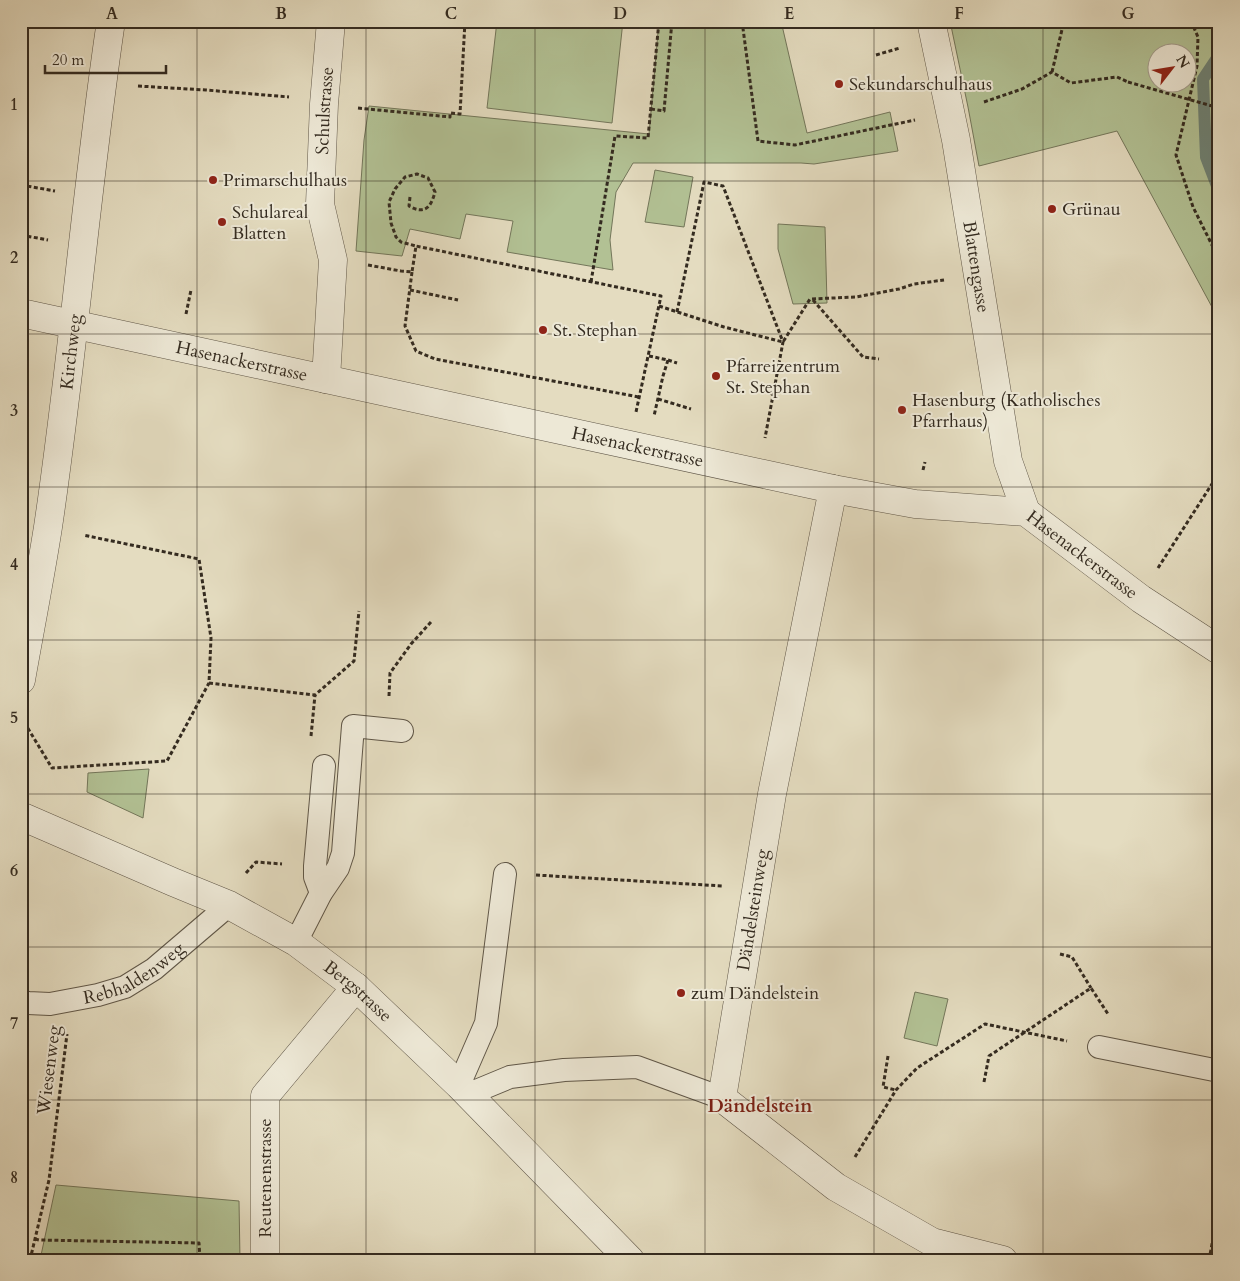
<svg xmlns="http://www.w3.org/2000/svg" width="1240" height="1281" font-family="Cardo,serif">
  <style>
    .green { fill: #b2c194; stroke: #73765a; fill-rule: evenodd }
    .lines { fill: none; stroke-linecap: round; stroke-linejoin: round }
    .stream { stroke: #6f8275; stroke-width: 12 }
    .service-casing { stroke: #605748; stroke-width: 24 }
    .minor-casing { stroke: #605748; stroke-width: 29 }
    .tertiary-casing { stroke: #605748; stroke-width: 29 }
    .path { stroke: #342b20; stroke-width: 3; stroke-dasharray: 4 2.5; stroke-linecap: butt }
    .service { stroke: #ede8d6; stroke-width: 22 }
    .minor { stroke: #ede8d6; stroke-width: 28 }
    .tertiary { stroke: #ede8d6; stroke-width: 28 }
    .path-bridge { stroke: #342b20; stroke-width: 3; stroke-dasharray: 4 2.5; stroke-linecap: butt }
    .grid { fill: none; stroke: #342b20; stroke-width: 1; stroke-opacity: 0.55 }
    .poi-dot { fill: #8f2418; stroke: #ede8d6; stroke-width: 2 }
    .labels { text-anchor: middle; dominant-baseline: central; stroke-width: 4; stroke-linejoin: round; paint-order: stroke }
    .poi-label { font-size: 18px; fill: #342b20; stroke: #ede8d6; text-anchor: start }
    .street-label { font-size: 18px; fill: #342b20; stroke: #ede8d6 }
    .neighbourhood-label { font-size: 19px; font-weight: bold; fill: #7a1f14; stroke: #ede8d6 }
    .neatline { fill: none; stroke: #342b20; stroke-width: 2 }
    .grid-label { font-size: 16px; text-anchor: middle; font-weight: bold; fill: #342b20 }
  </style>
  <rect width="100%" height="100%" fill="#e4dcc0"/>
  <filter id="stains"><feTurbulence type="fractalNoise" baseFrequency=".004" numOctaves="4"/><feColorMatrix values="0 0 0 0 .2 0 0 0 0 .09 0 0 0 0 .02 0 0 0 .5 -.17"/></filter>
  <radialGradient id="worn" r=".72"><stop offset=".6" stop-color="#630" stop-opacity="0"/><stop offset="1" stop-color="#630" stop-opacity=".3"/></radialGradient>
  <g class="green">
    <polygon points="497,21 623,21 612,123 487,108"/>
    <polygon points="659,21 781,21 807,133 890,112 898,151 814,164 801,163 633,163 616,192 610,240 613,270 507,252 513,221 466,214 460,239 410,229 402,256 356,251 364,140 369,106 649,134"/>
    <path d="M950,21H1219V320L1117,131L979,166L968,107ZM1158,52H1188V82H1158Z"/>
    <polygon points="655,170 693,177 684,227 645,222"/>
    <polygon points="778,224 825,227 827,303 793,304 778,249"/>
    <polygon points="149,769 143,818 87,792 88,773"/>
    <polygon points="915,992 948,999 937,1046 904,1038"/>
    <polygon points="56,1185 239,1201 240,1260 40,1260"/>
  </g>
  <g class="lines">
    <g class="stream">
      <polyline points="1216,21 1219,37"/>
      <polyline points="1219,55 1203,79 1206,157 1219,191"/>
    </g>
    <g class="service-casing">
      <g id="service">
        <polyline points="321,893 315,877 315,866 324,766"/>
        <polyline points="296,942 321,893 338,868 343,853 353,726 402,731"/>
        <path id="s1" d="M21,1001L28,1003L50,1004L98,995L125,987L154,969L229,905"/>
        <polyline points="1099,1047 1219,1071"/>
        <polyline points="459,1085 486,1023 505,874"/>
        <polyline points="469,1094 510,1077 564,1070 637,1067 722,1098"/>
      </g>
    </g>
    <g class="minor-casing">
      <g id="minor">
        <path id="s2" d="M931,21L956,140L1008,461L1026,512"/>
        <path id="s3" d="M21,313L833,489L915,504L1026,512L1141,599L1219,650"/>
        <path id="s4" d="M326,379L333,260L320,204L324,104L331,21"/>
        <polyline points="833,489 772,794 722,1098 836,1187 932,1242 1003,1260"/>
        <path id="s5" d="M21,680C30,629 40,578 48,527C73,359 86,189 111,21"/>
        <polyline points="265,1260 265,1096 356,987"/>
      </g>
    </g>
    <g class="tertiary-casing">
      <g id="tertiary">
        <path id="s6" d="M21,816L173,882L229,905L296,942L356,987L459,1085L630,1260"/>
      </g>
    </g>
    <g class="path">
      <polyline points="742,21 758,141 795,145 915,120"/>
      <polyline points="1191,21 1198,37 1197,66 1176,155 1193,207 1219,259"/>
      <polyline points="876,55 900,48"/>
      <polyline points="1052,72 1064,21"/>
      <polyline points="138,86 206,90 289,97"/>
      <polyline points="984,102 1022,89 1052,72 1071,83 1117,77 1128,82"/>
      <polyline points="358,108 450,117 450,113 460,114 465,21"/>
      <polyline points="651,109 664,111 672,21"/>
      <polyline points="21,185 55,191"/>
      <path d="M410,197L409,206C425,215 431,207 435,192L428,178L417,174L405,177L395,189L389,202L391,223L396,237L401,242L416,246"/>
      <polyline points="21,235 48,240"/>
      <polyline points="368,265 401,271 412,272 416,246 661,296 636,412"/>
      <polyline points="412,272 405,326 416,351 435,359 639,397"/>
      <polyline points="591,282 615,136 648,138 659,21"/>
      <polyline points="410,290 458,300"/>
      <polyline points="813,300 863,357 879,359"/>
      <polyline points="659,306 724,327 783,342 810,299 856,297 899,289 914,284 944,280"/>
      <polyline points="677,312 704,182 723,186 783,342 765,438"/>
      <polyline points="186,314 191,290"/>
      <polyline points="649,356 668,360 663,376 654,416"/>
      <polyline points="668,360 677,363"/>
      <polyline points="755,390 773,394"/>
      <polyline points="658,399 691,409"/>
      <polyline points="923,470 925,462"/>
      <polyline points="1158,568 1219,473"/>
      <polyline points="209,683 315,695 354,661 359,611"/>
      <polyline points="389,696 390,673 411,644 431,622"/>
      <polyline points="21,717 52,768 167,761 209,683 211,638 199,559 83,535"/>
      <polyline points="311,736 315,695"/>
      <polyline points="246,873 256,862 282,864"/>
      <polyline points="536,875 722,886"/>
      <polyline points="1060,954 1072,957 1091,988"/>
      <polyline points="888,1056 883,1087 896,1090"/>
      <polyline points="984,1082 989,1056 1091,988 1108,1014"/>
      <polyline points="855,1157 896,1090 917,1068 985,1024 1067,1041"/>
      <polyline points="35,1239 39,1240 199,1243 200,1260"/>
      <polyline points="30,1260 49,1180 67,1034"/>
      <polyline points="1209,1260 1219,1207"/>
    </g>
    <use href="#service" class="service"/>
    <use href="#minor" class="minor"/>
    <use href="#tertiary" class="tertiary"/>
    <polyline class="path-bridge" points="1128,82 1219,108"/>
  </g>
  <path class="grid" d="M197,21V1260M366,21V1260M535,21V1260M705,21V1260M874,21V1260M1043,21V1260M21,181H1219M21,334H1219M21,487H1219M21,640H1219M21,794H1219M21,947H1219M21,1100H1219"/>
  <g class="poi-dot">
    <circle cx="839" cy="84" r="5"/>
    <circle cx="213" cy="180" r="5"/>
    <circle cx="1052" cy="209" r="5"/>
    <circle cx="222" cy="222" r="5"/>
    <circle cx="543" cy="330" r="5"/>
    <circle cx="716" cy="376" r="5"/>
    <circle cx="902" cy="410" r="5"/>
    <circle cx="681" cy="993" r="5"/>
  </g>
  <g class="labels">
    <g class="poi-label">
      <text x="849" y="84">Sekundarschulhaus</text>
      <text x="223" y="180">Primarschulhaus</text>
      <text x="1062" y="209">Grünau</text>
      <text x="232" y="212">Schulareal<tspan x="232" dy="21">Blatten</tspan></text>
      <text x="553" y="330">St. Stephan</text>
      <text x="726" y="366">Pfarreizentrum<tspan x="726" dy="21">St. Stephan</tspan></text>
      <text x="912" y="400">Hasenburg (Katholisches<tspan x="912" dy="21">Pfarrhaus)</tspan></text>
      <text x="691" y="993">zum Dändelstein</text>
    </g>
    <g class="street-label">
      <text stroke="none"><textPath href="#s4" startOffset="270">Schulstrasse</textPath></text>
      <text stroke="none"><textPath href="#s2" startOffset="250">Blattengasse</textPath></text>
      <text stroke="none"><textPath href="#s5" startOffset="332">Kirchweg</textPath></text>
      <text stroke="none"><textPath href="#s3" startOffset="226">Hasenackerstrasse</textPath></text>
      <text stroke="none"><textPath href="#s3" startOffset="631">Hasenackerstrasse</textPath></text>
      <text stroke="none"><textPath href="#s3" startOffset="1096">Hasenackerstrasse</textPath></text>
      <text transform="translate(753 910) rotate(-81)">Dändelsteinweg</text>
      <text stroke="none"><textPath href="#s1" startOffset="120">Rebhaldenweg</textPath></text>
      <text stroke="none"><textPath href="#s6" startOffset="382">Bergstrasse</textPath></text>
      <text transform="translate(49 1070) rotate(-83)">Wiesenweg</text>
      <text transform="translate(265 1178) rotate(-90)">Reutenenstrasse</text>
    </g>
    <g class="neighbourhood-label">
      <text x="760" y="1106">Dändelstein</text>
    </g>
  </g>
  <rect width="1240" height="1281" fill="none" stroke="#e4dcc0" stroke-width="55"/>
  <g transform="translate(1172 68) rotate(59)"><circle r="24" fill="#ede8d6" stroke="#a39c8d"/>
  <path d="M0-4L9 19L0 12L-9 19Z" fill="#8f2418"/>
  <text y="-8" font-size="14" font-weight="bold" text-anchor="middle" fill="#342b20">N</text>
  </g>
  <path d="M45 65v8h121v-8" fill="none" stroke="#342b20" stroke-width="2.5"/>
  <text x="52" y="65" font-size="15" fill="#342b20" stroke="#ede8d6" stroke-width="4" paint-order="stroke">20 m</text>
  <rect x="28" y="28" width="1184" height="1226" class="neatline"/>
  <g class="grid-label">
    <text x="112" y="19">A</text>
    <text x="281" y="19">B</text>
    <text x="451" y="19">C</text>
    <text x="620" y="19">D</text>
    <text x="789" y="19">E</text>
    <text x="959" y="19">F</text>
    <text x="1128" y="19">G</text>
    <text x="14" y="110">1</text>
    <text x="14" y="263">2</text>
    <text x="14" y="416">3</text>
    <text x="14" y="570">4</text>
    <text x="14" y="723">5</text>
    <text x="14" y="876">6</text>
    <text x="14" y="1029">7</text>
    <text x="14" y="1183">8</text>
  </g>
  <rect width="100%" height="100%" filter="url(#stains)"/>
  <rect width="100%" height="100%" fill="url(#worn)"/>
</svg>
